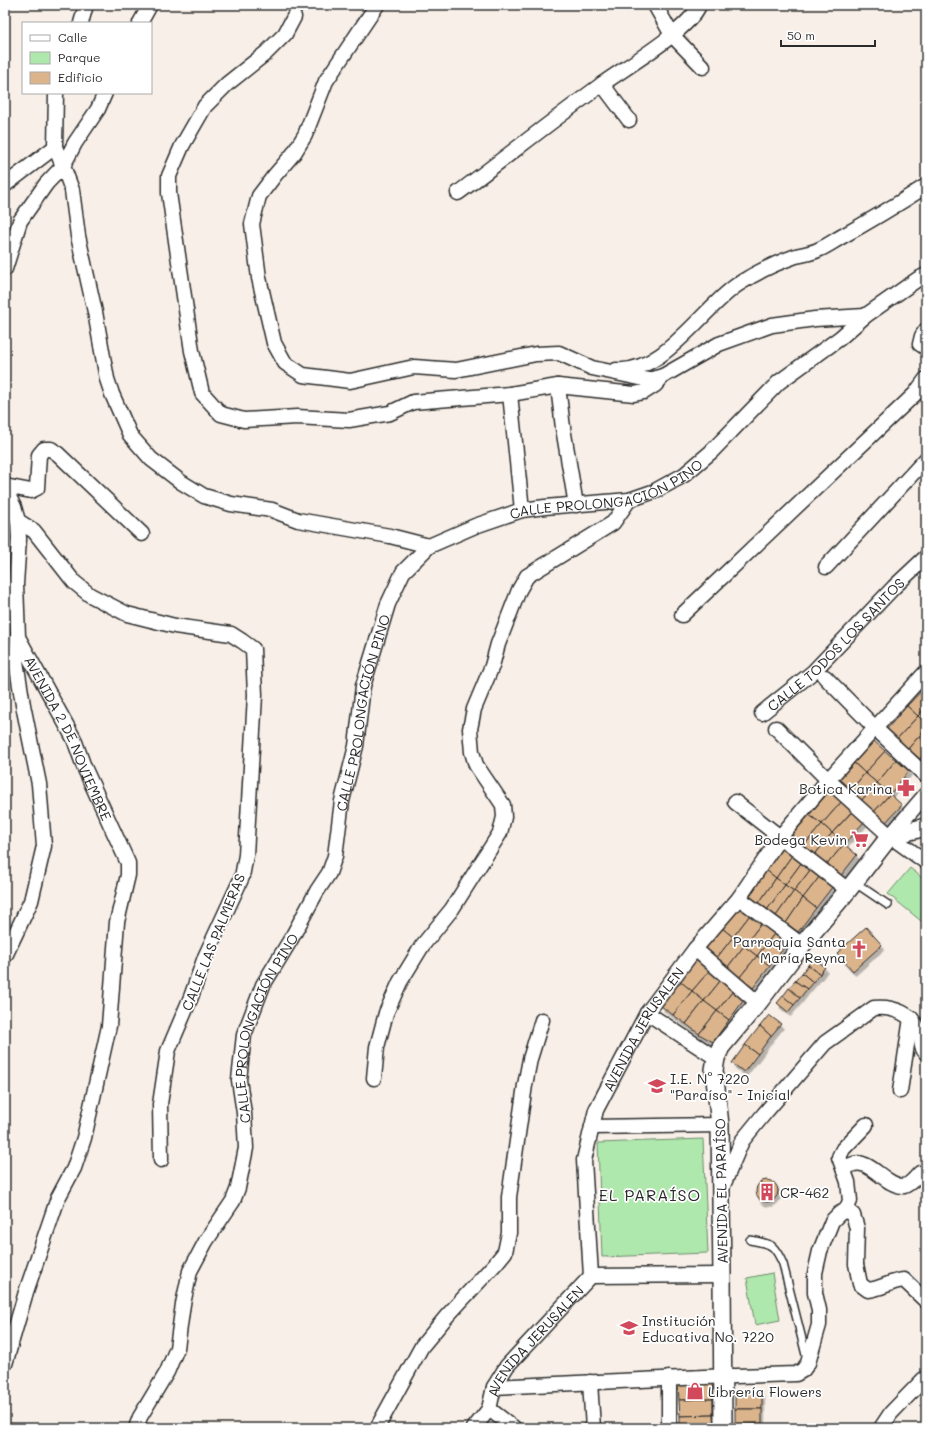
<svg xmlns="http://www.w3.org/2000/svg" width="931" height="1433" font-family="Mali,sans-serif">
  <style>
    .green { fill: #afe8ad; stroke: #6d8a6c }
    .building { fill: #dbb48c; stroke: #2b2b2b; filter: url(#shadow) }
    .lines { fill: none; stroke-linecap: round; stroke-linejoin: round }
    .service-casing { stroke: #2b2b2b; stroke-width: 10 }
    .minor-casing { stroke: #2b2b2b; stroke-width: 17 }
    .tertiary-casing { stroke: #2b2b2b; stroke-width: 20 }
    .service { stroke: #fff; stroke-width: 7 }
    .minor { stroke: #fff; stroke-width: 14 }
    .tertiary { stroke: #fff; stroke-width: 17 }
    .labels { text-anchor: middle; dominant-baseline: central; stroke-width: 3.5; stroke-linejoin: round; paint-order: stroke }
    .street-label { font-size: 14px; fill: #2b2b2b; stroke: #fff }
    .poi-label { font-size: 14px; fill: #2b2b2b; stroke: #fff; text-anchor: start }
    .quarter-label { font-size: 16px; letter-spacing: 1px; fill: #2b2b2b; stroke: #fff }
  </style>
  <defs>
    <filter id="shadow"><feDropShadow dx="2.5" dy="4.5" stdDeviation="0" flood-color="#0004"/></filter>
  </defs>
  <rect width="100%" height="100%" fill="#f8f0e8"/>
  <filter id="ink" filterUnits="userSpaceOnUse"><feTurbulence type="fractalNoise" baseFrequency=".025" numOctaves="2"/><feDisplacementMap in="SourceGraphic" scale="8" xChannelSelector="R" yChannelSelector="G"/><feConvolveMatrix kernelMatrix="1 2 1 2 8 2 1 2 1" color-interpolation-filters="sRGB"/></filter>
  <g filter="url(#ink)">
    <g class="green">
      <polygon points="910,868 926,881 926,925 888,894"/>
      <polygon points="703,1139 708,1253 602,1257 598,1143"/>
      <polygon points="772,1273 780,1320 755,1325 747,1278"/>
    </g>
    <g class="building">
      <polygon points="926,686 926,707 918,716 907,706"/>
      <polygon points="907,706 918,716 897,739 886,730"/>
      <polygon points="926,707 926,724 918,716"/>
      <polygon points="918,716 926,724 926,728 908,749 897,739"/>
      <polygon points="926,728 926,752 920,759 908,749"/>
      <polygon points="874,741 885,751 865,773 854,763"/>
      <polygon points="885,751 896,760 877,783 865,773"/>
      <polygon points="896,760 909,771 890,794 877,783"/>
      <polygon points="854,763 865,773 849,793 837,782"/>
      <polygon points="865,773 877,783 860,802 849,793"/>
      <polygon points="877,783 890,794 872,814 860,802"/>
      <polygon points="831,789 843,800 822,824 809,815"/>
      <polygon points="890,794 902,805 884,824 872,814"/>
      <polygon points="843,800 854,809 832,833 822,824"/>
      <polygon points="852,812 864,822 844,844 832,833"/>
      <polygon points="809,815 822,824 802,848 790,838"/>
      <polygon points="822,824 832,833 813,857 802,848"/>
      <polygon points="832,833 844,844 825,867 813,857"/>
      <polygon points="844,844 857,855 839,878 825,867"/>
      <polygon points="784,846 793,854 776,878 766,870"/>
      <polygon points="793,854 802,862 785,885 776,878"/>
      <polygon points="802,862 811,869 794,891 785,885"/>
      <polygon points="811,869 820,876 803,898 794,891"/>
      <polygon points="766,870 776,878 759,903 747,895"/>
      <polygon points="820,876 833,886 816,908 803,898"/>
      <polygon points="776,878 785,885 767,910 759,903"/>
      <polygon points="785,885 794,891 776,916 767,910"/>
      <polygon points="794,891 803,898 786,923 776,916"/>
      <polygon points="803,898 816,908 798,932 786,923"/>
      <polygon points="739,907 750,915 733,937 722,928"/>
      <polygon points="750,915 761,924 744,946 733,937"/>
      <polygon points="761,924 774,934 757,956 744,946"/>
      <polygon points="866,927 882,945 853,971 837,953"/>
      <polygon points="722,928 733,937 716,959 704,950"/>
      <polygon points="774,934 787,944 770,966 757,956"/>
      <polygon points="733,937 744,946 727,968 716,959"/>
      <polygon points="744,946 757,956 739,978 727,968"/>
      <polygon points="757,956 770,966 753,988 739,978"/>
      <polygon points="814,958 825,967 820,974 808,965"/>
      <polygon points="697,959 710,970 692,991 680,981"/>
      <polygon points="808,965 820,974 813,982 802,973"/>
      <polygon points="710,970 721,980 704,1001 692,991"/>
      <polygon points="802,973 813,982 807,989 795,981"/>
      <polygon points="721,980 733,991 717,1011 704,1001"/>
      <polygon points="680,981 692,991 673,1015 661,1006"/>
      <polygon points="795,981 807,989 800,998 789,988"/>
      <polygon points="789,988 800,998 794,1005 783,996"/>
      <polygon points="692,991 704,1001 686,1024 673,1015"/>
      <polygon points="733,991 744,1000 729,1020 717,1011"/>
      <polygon points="783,996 794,1005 788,1012 777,1003"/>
      <polygon points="704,1001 717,1011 699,1034 686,1024"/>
      <polygon points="717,1011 729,1020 713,1042 699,1034"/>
      <polygon points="769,1015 781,1024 771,1036 760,1026"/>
      <polygon points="760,1026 771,1036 758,1054 745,1045"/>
      <polygon points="745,1045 758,1054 744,1072 732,1063"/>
      <circle cx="767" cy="1191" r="11"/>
      <polygon points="713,1383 713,1399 679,1400 678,1384"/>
      <rect x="735" y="1393" width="27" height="16"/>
      <polygon points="713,1399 713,1415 680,1416 679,1400"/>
      <polygon points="735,1409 762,1409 762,1424 735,1425"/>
      <polygon points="713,1415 714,1428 680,1428 680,1416"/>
      <polygon points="762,1424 763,1428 735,1428 735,1425"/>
    </g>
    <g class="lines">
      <g class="service-casing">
        <g id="service">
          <polyline points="854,882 888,905"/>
          <path d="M750,1240C772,1244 774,1244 783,1264L807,1359"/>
        </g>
      </g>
      <g class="minor-casing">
        <g id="minor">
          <polyline points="377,5 326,81 305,135 294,153 275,175 259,196 252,224 259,278 274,343 285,363 303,375 350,381 414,367 456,370 536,354 559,353 592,368 649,380 663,376"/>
          <polyline points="655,5 672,35 703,67"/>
          <polyline points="294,17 285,34 266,53 227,84 205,106 182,146 169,176 169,193 192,351 202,393 221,414 244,420 297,417 349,420 390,413 413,402 510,394 558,386 634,394 644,392 655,385 663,376 719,344 772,325 815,319 865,316"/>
          <polyline points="81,23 86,5"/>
          <polyline points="140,23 150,5"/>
          <polyline points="602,84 629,120"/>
          <polyline points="56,93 55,147 63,166 72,190 78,236 95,312 107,379 112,394 130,435 151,459 181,482 204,496 231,504 272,510 298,520 390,536 429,546"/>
          <polyline points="5,185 55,147"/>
          <path d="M458,193C506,157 553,120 601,85C624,68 690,30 699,5"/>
          <polyline points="5,269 20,221 46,184 63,166 75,143 98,109 105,93"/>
          <polyline points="926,330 922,336 920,344 926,348"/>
          <path d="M616,370C663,374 702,309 737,285C755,273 776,263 796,256C804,254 813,253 820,249C827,246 834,241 841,237C870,221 898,204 926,186"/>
          <polyline points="558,386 563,428 576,505"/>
          <polyline points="510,394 522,510"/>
          <polyline points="5,486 31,491 37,488 39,455 44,449 51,449 58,454 142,534"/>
          <path id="s1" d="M5,489L14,507L18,521L19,539L16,584L18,637L74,739L84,767L128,863V875L117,922L109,1026L84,1138L74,1168L58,1198L26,1292L5,1364"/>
          <polyline points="18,521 34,531 74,582 90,595 127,614 175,626 231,634 242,641 253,649 255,695 246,855 242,877 205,957 191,997 168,1051 160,1104 161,1160"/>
          <polyline points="826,567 926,459"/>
          <polyline points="682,615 915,394 926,379"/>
          <polyline points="825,677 875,728 926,776"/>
          <path id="s2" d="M762,713L813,672L894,587L926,557"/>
          <polyline points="776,728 828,780 890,836 926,862"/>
          <polyline points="735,802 848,890"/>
          <polyline points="890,836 926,794"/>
          <polyline points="739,898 802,945"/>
          <polyline points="695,949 758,1003"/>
          <polyline points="5,956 31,901 44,846 39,784 23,705 16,661 18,637"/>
          <polyline points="647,1013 716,1058"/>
          <polyline points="374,1078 377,1047 386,1013 400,982 422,946 452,909 500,833 504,817 503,805 476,765 472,752 470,729 474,709 492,666 498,644 519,590 527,576 613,523 629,500"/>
          <polyline points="900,1091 911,1018"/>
          <polyline points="592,1127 720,1125"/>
          <path d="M844,1171C846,1169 848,1166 851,1165C869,1156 885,1187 904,1186C910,1185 916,1177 920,1173"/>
          <path d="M722,1188L742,1141L764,1114L825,1043L874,1008C893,1006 914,1014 920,1033C922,1041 920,1047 926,1053"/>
          <polyline points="846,1210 850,1201 848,1182 839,1157 843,1149 866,1125"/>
          <polyline points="591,1276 722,1275"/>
          <polyline points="669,1378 669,1428"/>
          <polyline points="590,1382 593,1428"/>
          <path d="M494,1387L704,1377L796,1374L803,1370L808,1363L819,1325V1310L815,1293V1273L820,1251L832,1221L839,1214L846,1210L853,1215L857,1228L856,1264L860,1284L868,1290C881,1289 891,1281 904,1280L926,1301"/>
          <polyline points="489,1409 514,1428"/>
          <path id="s3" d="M136,1428L140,1417L167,1372L177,1348L183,1304L190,1271L206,1241L233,1201L238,1188L246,1148L244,1113L239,1080L244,1035L263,985L291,939L317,891L329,873L335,856L342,801L356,746L363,686L388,604L403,572L429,546L475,526L522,510L545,507L629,500L655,491L684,475L711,452L779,382L840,338L865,316L918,279L926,275"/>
          <polyline points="377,1428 422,1346 447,1316 496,1263 505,1252 509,1233 509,1197 525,1085 530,1059 542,1020"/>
          <path id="s4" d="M474,1428L489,1409L494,1387L507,1366L591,1276L584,1160L596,1110L647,1013L695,949L739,898L780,837L828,780L926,672"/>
          <polyline points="881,1428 891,1413 924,1379"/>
        </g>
      </g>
      <g class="tertiary-casing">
        <polyline id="tertiary" points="723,1428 722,1275 720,1125 714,1070 716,1058 721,1047 758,1003 802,945 848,890 890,836 926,827"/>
      </g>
      <use href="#service" class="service"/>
      <use href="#minor" class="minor"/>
      <use href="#tertiary" class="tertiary"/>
    </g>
  </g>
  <defs>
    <g id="pharmacy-bare" transform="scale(1.38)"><path d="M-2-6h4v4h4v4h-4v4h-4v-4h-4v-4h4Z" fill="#d1495b" stroke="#fff" stroke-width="2.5" paint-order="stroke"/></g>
    <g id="supermarket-bare" transform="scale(1.38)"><path d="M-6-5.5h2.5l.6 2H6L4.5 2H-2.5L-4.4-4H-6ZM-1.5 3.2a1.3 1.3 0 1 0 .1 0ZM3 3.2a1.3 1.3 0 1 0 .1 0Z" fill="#d1495b" stroke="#fff" stroke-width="2.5" paint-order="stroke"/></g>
    <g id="church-bare" transform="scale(1.38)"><path d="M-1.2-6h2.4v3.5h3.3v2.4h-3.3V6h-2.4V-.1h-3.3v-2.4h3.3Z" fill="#d1495b" stroke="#fff" stroke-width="2.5" paint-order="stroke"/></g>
    <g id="school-bare" transform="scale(1.38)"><path d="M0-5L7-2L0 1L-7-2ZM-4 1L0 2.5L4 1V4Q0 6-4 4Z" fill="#d1495b" stroke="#fff" stroke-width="2.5" paint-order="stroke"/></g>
    <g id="building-bare" transform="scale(1.38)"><path d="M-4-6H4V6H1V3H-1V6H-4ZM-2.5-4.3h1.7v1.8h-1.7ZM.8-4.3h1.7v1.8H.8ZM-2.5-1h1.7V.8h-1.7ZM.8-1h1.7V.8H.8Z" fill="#d1495b" stroke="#fff" stroke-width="2.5" paint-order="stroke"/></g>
    <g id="shop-bare" transform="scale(1.38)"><path d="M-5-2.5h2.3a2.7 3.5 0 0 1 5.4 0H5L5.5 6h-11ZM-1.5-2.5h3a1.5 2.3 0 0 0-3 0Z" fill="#d1495b" stroke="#fff" stroke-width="2.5" paint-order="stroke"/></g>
  </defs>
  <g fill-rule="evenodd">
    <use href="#pharmacy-bare" x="906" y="788"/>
    <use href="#supermarket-bare" x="860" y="839"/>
    <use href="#church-bare" x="859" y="949"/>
    <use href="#school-bare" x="657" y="1086"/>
    <use href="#building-bare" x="767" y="1192"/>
    <use href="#school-bare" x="629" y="1328"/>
    <use href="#shop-bare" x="695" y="1391"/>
  </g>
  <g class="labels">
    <g class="street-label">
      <text stroke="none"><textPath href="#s3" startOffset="1139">CALLE PROLONGACIÓN PINO</textPath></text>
      <text stroke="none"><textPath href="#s2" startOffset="101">CALLE TODOS LOS SANTOS</textPath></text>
      <text stroke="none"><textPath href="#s3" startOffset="767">CALLE PROLONGACIÓN PINO</textPath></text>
      <text stroke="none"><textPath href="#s1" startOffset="264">AVENIDA 2 DE NOVIEMBRE</textPath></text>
      <text transform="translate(213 942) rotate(-68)">CALLE LAS PALMERAS</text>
      <text stroke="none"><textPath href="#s3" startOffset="431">CALLE PROLONGACIÓN PINO</textPath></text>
      <text stroke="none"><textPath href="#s4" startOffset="456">AVENIDA JERUSALEN</textPath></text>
      <text transform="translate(721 1191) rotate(-91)">AVENIDA EL PARAÍSO</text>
      <text stroke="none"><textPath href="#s4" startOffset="108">AVENIDA JERUSALEN</textPath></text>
    </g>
    <g class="poi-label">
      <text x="893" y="788" text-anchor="end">Botica Karina</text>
      <text x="847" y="839" text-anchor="end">Bodega Kevin</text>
      <text x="846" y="941" text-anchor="end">Parroquia Santa<tspan x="846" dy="16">María Reyna</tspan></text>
      <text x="670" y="1078">I.E. N° 7220<tspan x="670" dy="16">"Paraíso" - Inicial</tspan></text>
      <text x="780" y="1192">CR-462</text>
      <text x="642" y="1320">Institución<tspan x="642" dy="16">Educativa No. 7220</tspan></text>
      <text x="708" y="1391">Librería Flowers</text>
    </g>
    <g class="quarter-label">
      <text x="650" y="1194">EL PARAÍSO</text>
    </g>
  </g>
  <rect width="931" height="1433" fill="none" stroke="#fff" stroke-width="20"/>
  <rect x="10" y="10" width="911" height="1413" fill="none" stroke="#2b2b2b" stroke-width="1.5" filter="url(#ink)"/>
  <rect x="22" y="22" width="130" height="72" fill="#ffffff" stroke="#aaaaaa"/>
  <rect x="30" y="35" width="20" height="6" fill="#ffffff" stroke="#aaaaaa"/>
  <text x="58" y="42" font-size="12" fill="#2b2b2b">Calle</text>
  <rect x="30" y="52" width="20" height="12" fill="#afe8ad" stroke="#aaaaaa"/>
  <text x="58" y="62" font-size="12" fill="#2b2b2b">Parque</text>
  <rect x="30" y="72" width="20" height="12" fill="#dbb48c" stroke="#aaaaaa"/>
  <text x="58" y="82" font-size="12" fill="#2b2b2b">Edificio</text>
  <path d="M781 40v6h94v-6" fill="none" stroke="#2b2b2b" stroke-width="2"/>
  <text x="787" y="40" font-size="12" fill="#2b2b2b" stroke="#ffffff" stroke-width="3" paint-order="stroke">50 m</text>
</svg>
